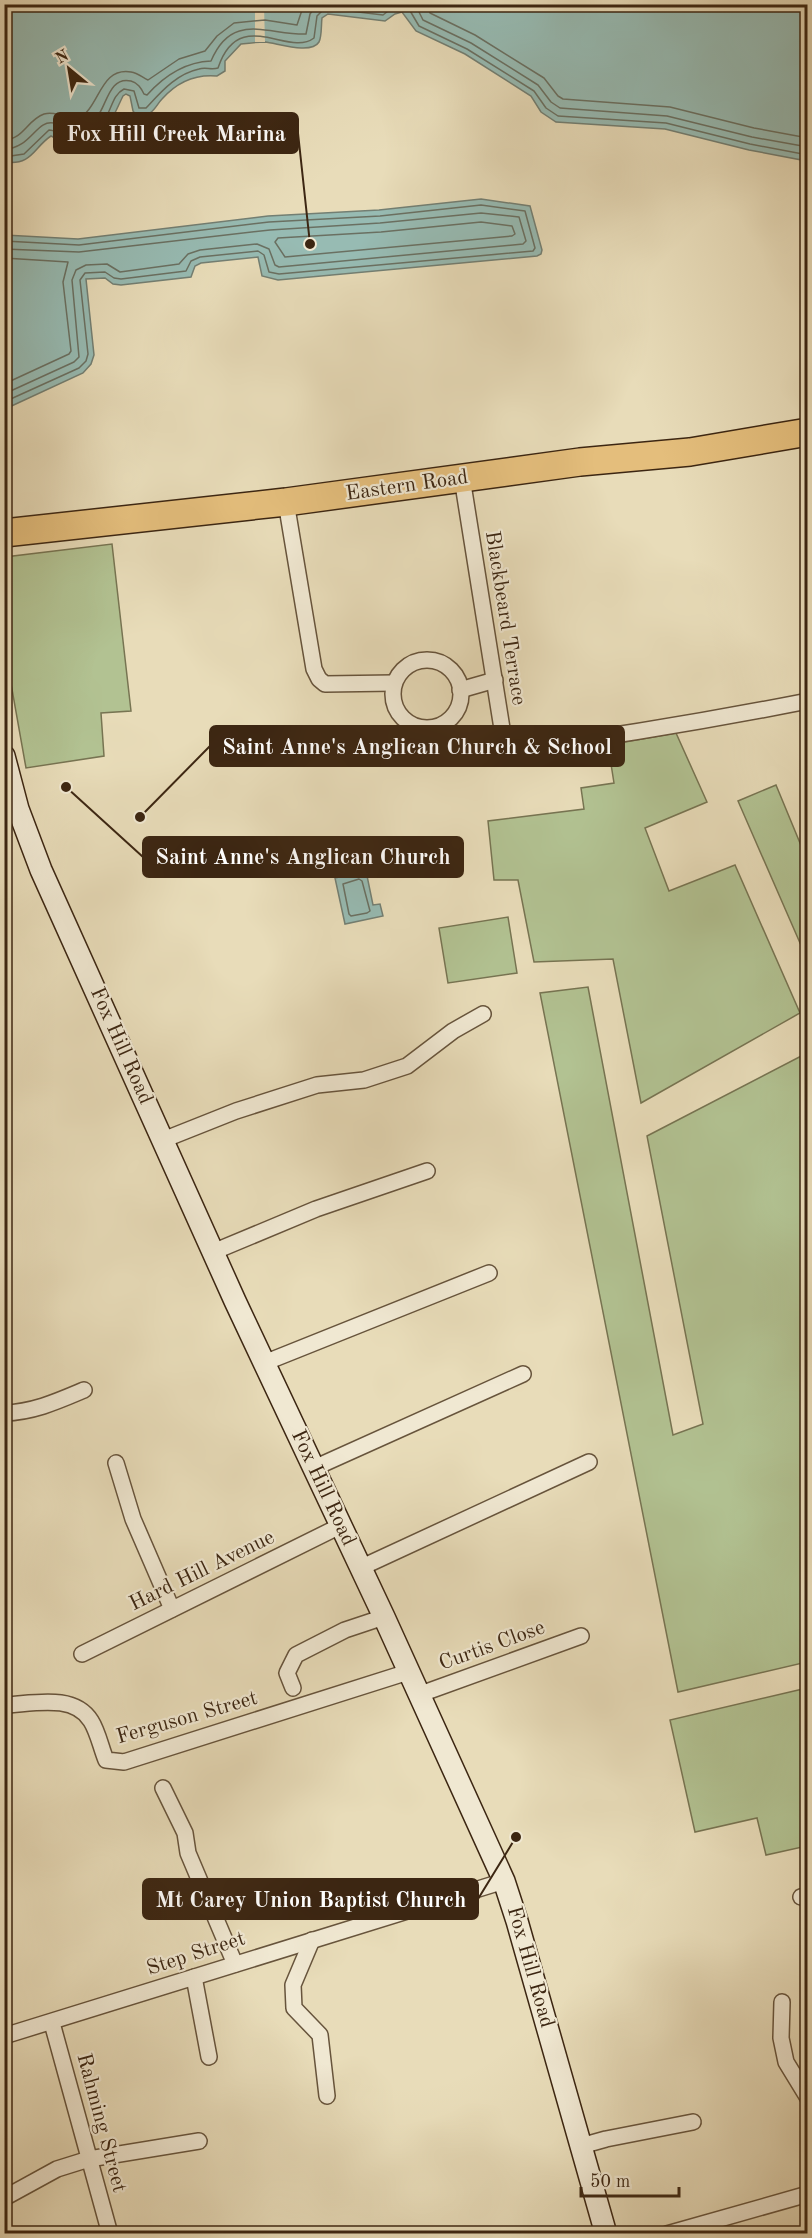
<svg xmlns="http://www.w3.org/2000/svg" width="812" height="2238" font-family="'Old Standard TT',serif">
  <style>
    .green { fill: #b2c292; stroke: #777452; stroke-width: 1.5 }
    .water { fill: #97bbb3; stroke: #737f73; stroke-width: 1.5 }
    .pier { fill: #e8dcb9 }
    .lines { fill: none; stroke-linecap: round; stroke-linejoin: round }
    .shore { stroke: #6a7062; stroke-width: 1.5 }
    .street-casing { stroke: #67543c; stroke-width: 18 }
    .secondary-casing { stroke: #3c2612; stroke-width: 24 }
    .highway-casing { stroke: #3c2612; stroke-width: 30 }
    .street { stroke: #f0e8d2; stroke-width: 15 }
    .secondary { stroke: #f0e8d2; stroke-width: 21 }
    .highway { stroke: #e4be7c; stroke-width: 27 }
    .labels { text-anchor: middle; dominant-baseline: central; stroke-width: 4.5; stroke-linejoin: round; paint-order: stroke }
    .street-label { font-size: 21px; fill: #3c2612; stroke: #f0e8d2 }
    .leader { fill: none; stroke: #3c2612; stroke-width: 2 }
    .callout-dot { fill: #3c2612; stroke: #f0e8d2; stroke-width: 2 }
    .callout { fill: #3c2612; stroke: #3c2612; stroke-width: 2 }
    .callout-label { font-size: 22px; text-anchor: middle; font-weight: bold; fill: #fff }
  </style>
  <rect width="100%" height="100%" fill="#e8dcb9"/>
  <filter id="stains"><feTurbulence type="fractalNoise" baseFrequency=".00333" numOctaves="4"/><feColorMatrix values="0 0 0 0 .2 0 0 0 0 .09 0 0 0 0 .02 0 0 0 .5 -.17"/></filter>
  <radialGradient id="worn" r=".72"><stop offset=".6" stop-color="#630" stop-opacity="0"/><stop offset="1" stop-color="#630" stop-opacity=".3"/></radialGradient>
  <g class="green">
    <polygon points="112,544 131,711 101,713 104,756 26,768 5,650 5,557"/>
    <polygon points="676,733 707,802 645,828 669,891 735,865 800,1013 641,1103 613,959 534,962 518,880 494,880 488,821 584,809 581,788 614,783 608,745"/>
    <polygon points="776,785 807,860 807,959 738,801"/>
    <polygon points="508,917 517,973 448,983 439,928"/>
    <polygon points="588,987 673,1435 703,1424 647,1136 807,1053 807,1662 678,1692 540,993"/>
    <polygon points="807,1688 807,1846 766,1855 757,1818 695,1832 670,1720"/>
  </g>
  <g class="water">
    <path d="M5,5H807V161L749,150L665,129L556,122L541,112L531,96L465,54L416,31L402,12L395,14L385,21L328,14L322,18C321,25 322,36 319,42C311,55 277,43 265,42C257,42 249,43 241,44L225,61V71L217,76C195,74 177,82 162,99C158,103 155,110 150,113C146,117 141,115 136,115L133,111L130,96L126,94L123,96C119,104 115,114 110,122C97,144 71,147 51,136C34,147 32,166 5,162Z"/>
    <polygon points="481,199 530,206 542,250 541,254 537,256 278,280 262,276 258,257 201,263 195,266 191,277 121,285 113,284 105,278 86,279 94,355 91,364 83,373 5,409 5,235 78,239 268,216 379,210"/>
    <polygon points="366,871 373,905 380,904 383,916 345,924 335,878"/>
  </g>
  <polygon class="pier" points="255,6 264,6 265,42 255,42"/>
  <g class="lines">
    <g class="shore">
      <polyline points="415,4 423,20 471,43 538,85 551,102 560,108 667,116 752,137 808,147"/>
      <polyline points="426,4 430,13 475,35 544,78 558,96 563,99 670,107 754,128 808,138"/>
      <path d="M4,140C24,139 27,120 44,114C57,110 65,121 77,120C101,107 99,67 131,72C138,73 143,78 148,80L179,59L205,51L217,36L234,23L265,20L297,25L304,4"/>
      <path d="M4,149C31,149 36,119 54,123C60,124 66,128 72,130C82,129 91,124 97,117C107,105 109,76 131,81C138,83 141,88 144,94L147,95C164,76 185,62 211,61C232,11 267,35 306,34L310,14L317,4"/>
      <path d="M4,157L24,154L49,130C57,130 63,137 71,137C83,139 98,129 104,120C112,110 112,95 124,89L134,91L139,108H146C161,92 176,74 199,69C205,67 212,70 218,68C239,5 288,58 314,38L317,16L325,8L383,15L392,8L402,6L409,9L419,26L467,49L534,91L546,108L558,116L666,123L750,144L808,155"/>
      <polygon points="481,222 512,226 515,234 512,236 285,257 275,242 278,238 381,232"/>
      <polyline points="4,241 79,245 269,222 380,216 481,205 525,211 535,248 533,251 279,274 269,272 264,255 258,251 200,257 191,261 186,271 121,279 114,278 105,272 85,273 80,280 88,354 86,361 79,368 4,402"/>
      <polyline points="4,249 79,252 270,230 380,223 481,213 519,217 526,241 523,244 279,267 275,265 269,249 257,244 200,250 188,254 179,264 120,272 107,264 86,265 76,270 72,280 79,357 74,362 4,394"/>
      <polyline points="4,258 68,262 63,282 71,351 69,354 4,384"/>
      <polygon points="359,879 362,881 370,911 367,913 351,916 349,914 343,884"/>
    </g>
    <g class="street-casing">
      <g id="street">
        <path d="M462,478L504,741L509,748L519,749C616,736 711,720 808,701"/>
        <polyline points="286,502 314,669 319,679 325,684 394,683"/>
        <circle cx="427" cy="694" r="34"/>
        <polyline points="460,690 495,680"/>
        <polyline points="163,1140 236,1111 317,1085 364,1080 407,1066 453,1031 483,1014"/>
        <polyline points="213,1252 316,1209 427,1171"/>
        <polyline points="264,1363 489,1273"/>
        <path d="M4,1413C34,1412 58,1401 84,1390"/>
        <polyline points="116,1463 133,1519 172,1609"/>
        <polyline points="314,1468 523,1374"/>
        <polyline points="360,1568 589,1462"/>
        <polyline points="82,1654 340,1526"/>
        <polyline points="293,1688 287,1673 296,1655 345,1630 384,1617"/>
        <polyline points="418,1695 581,1636"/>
        <path d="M4,1705C32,1704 74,1693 91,1721C98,1732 101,1748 106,1760L124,1762L408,1672"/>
        <polyline points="163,1788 185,1833 188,1853 235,1964"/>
        <polyline points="801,1897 808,1895"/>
        <polyline points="312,1940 293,1985 294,2008 320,2035 327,2096"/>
        <polyline points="194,1977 209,2057"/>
        <polyline points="782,2002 781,2038 786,2062 808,2098"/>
        <polyline points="52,2023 110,2234"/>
        <polyline points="4,2036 504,1881"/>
        <polyline points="581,2146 606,2139 693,2122"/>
        <polyline points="4,2198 57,2169 89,2159 199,2141"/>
        <polyline points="667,2234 808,2194"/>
      </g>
    </g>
    <g class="secondary-casing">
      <polyline id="secondary" points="4,756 18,809 41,870 235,1301 384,1617 504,1881 517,1921 606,2234"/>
    </g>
    <g class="highway-casing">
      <polyline id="highway" points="4,533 286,502 580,462 690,452 808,432"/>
    </g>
    <use href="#street" class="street"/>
    <use href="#secondary" class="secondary"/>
    <use href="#highway" class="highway"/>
  </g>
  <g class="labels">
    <g class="street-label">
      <text transform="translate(407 486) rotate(-8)">Eastern Road</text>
      <text transform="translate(505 618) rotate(81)">Blackbeard Terrace</text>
      <text transform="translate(121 1046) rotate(66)">Fox Hill Road</text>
      <text transform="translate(323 1488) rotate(65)">Fox Hill Road</text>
      <text transform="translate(202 1571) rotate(-26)">Hard Hill Avenue</text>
      <text transform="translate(492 1646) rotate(-20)">Curtis Close</text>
      <text transform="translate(187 1718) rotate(-16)">Ferguson Street</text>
      <text transform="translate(196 1954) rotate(-18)">Step Street</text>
      <text transform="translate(530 1967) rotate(74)">Fox Hill Road</text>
      <text transform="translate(101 2123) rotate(75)">Rahming Street</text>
    </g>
  </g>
  <path class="leader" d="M310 244L298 133M140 817L210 746M66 787L143 857M516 1837L478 1899"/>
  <g class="callout-dot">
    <circle cx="310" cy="244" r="6"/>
    <circle cx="140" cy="817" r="6"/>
    <circle cx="66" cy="787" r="6"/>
    <circle cx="516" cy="1837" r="6"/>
  </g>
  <g class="callout">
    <rect x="54" y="113" width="244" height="40" rx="6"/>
    <rect x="210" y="726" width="414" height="40" rx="6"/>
    <rect x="143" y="837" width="320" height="40" rx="6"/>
    <rect x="143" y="1879" width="335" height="40" rx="6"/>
  </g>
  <g class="callout-label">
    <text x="176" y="141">Fox Hill Creek Marina</text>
    <text x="417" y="754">Saint Anne's Anglican Church &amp; School</text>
    <text x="303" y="864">Saint Anne's Anglican Church</text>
    <text x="311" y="1907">Mt Carey Union Baptist Church</text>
  </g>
  <rect width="812" height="2238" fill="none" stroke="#e8dcb9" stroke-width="24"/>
  <rect x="6" y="6" width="800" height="2226" fill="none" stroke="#3c2612" stroke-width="3"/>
  <rect x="12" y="12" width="788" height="2214" fill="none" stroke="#3c2612" stroke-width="1.5"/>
  <g transform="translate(69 69) rotate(330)" stroke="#f0e8d2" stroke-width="4.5" paint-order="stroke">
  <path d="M0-4.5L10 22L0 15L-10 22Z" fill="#3c2612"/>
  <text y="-9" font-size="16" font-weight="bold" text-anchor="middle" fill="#3c2612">N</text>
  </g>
  <path d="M581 2187v9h98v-9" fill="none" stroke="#3c2612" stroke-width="3"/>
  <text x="590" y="2187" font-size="18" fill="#3c2612" stroke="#f0e8d2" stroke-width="4.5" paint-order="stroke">50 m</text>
  <rect width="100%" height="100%" filter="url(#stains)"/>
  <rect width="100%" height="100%" fill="url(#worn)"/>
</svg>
